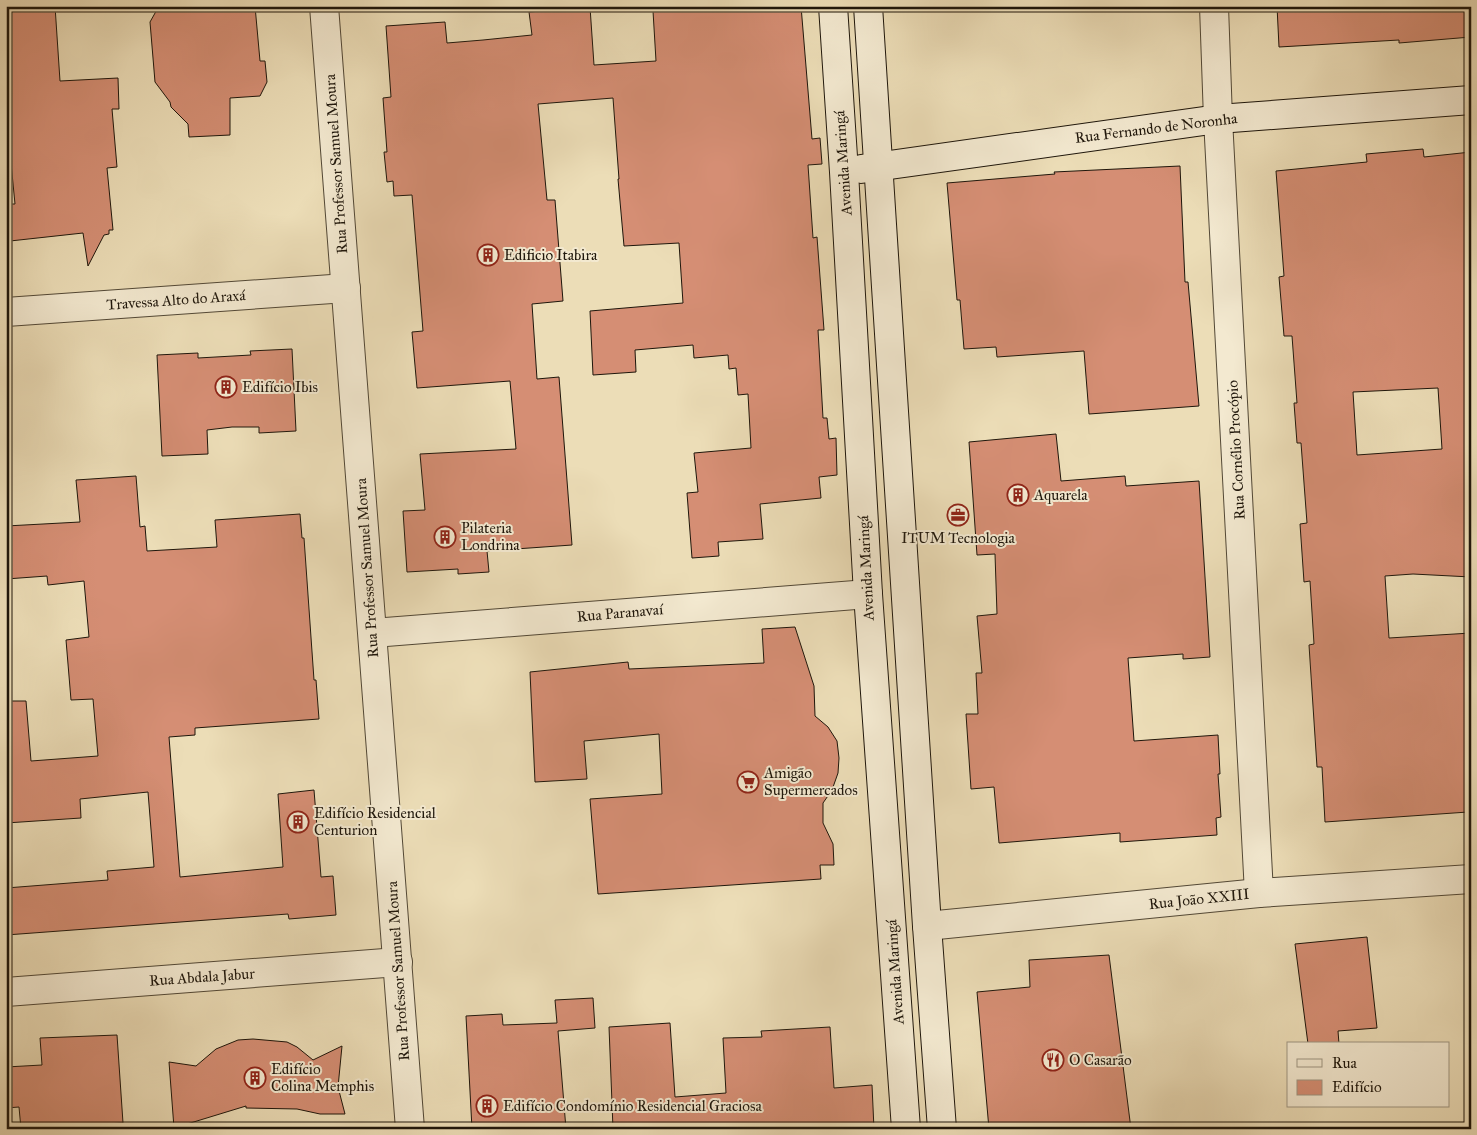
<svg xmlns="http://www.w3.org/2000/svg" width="1477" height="1135" font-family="'IM FELL Great Primer',serif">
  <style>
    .building { fill: #d58e74; stroke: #1e160b; fill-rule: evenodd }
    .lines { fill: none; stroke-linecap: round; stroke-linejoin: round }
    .street-casing { stroke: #524836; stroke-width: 30 }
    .secondary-casing { stroke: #1e160b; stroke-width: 30 }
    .street { stroke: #f3e9d0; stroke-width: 28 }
    .secondary { stroke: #f3e9d0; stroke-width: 28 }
    .labels { text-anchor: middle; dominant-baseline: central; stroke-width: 4; stroke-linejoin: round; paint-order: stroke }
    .street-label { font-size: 15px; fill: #1e160b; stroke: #f3e9d0 }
    .poi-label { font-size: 15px; fill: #1e160b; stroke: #f3e9d0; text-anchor: start }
  </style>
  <rect width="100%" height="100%" fill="#ecddb7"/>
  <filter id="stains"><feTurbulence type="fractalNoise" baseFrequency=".004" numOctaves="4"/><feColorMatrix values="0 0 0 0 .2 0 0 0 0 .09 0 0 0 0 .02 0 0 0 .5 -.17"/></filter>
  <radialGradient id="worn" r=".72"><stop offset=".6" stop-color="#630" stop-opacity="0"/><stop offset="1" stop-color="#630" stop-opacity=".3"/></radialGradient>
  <g class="building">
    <polygon points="6,6 55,6 60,81 118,78 119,109 112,109 117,167 107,168 113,230 109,230 109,234 104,235 88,266 83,233 10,241 6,204 15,204 6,112"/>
    <polygon points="159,6 255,6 260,61 265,61 267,82 260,96 230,98 230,135 189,137 188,124 171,107 170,102 155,82 150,22"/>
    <polygon points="718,6 801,6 812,139 820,138 822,164 808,165 813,238 817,237 824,330 818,330 823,418 827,418 829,439 836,438 837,475 819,477 821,498 760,504 763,539 718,542 719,556 692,558 687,493 698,492 694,453 751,448 748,394 738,395 736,368 729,369 728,355 694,358 693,345 635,350 636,372 593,375 590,311 683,303 679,243 624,246 618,179 619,179 613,98 538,104 547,200 555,200 563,301 532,304 537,379 559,377 572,545 487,551 489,572 458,574 458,569 407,572 403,511 425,510 420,454 516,449 510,381 417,388 412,332 423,331 412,195 394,196 393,181 387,182 384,152 387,152 383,98 391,97 386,26 445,22 447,43 483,40 532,35 529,12 590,7 594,65 656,61 653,11"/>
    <polygon points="1277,6 1471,6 1471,37 1399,43 1399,40 1279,47"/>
    <path d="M1423,149L1424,157L1471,152V577L1413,574L1385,576L1389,638L1471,633V803H1468V812L1325,822L1322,767H1317L1309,645L1314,644L1310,581L1304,582L1300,524L1307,523L1301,443H1297L1294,403H1297L1292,336H1284L1279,277L1284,276L1276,171L1367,162L1366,154ZM1438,388L1442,449L1357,455L1353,392Z"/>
    <polygon points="1180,166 1185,282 1188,282 1199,406 1089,414 1084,351 997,357 996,347 964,349 960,300 957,300 947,183 1055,174 1054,172"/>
    <polygon points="292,349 296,431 259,433 259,427 232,427 207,430 208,454 162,456 157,355 198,353 198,358 251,355 250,351"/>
    <polygon points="1056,434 1061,481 1125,476 1126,486 1199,481 1210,657 1183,659 1183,654 1128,658 1134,741 1218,735 1220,774 1218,774 1221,817 1216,818 1217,835 1120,842 1120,833 999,843 994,787 971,789 966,714 978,714 976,673 982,673 977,616 997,614 995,554 977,555 969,442"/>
    <polygon points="136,476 140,527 145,526 147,551 217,547 215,520 300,514 302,538 304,538 314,680 316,680 319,719 195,728 195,735 169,737 180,877 283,867 278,794 314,790 321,877 333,876 336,915 289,919 288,914 6,935 6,888 108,880 107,871 154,867 148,792 80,799 81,818 6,823 6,701 26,701 31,761 98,756 93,699 71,700 66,640 89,637 84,581 48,585 47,576 6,579 6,526 80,522 76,480"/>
    <polygon points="795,627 814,686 815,716 828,727 837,741 839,758 838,773 832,790 823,803 823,823 833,844 834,865 820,865 821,879 598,894 590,799 662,794 659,734 584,741 587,779 535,782 530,672 628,662 629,669 764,663 762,629"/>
    <polygon points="1367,937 1377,1028 1338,1031 1339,1044 1308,1044 1295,944"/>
    <polygon points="1109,955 1131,1129 989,1129 977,992 1030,987 1029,960"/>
    <polygon points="593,998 595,1028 558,1031 566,1129 472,1129 466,1016 502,1014 503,1025 557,1023 555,1000"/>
    <polygon points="670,1023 675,1097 726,1093 723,1038 762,1037 761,1031 830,1027 834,1088 872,1085 874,1129 613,1129 609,1027"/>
    <polygon points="117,1035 123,1123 21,1129 19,1107 6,1108 6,1067 42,1065 40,1038"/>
    <polygon points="253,1039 287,1042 297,1047 313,1060 342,1046 338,1087 345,1114 320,1114 297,1109 246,1108 246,1106 174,1128 169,1062 196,1066 216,1049 238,1040"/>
  </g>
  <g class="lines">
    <g class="street-casing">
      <g id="street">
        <polyline points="324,6 410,1129"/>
        <polyline points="1214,6 1218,119 1259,893"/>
        <polyline points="6,312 346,288"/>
        <polyline points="373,633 868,594"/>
        <polyline points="927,926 1259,893 1471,879"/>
        <polyline points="6,992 398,962"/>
      </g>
    </g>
    <g class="secondary-casing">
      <g id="secondary">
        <polyline points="833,6 844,172 868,594 906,1129"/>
        <polyline points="868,6 927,926 942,1129"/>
        <polyline points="861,169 1218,119 1471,100"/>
      </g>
    </g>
    <use href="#street" class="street"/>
    <use href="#secondary" class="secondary"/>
  </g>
  <defs>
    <g id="building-ring" transform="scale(1.125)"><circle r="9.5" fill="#f3e9d0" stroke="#8f2418" stroke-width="1.5"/><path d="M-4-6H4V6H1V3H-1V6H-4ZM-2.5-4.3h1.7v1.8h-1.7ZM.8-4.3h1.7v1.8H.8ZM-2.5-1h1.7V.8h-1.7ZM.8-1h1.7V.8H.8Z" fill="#8f2418"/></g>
    <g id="office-ring" transform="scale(1.125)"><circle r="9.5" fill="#f3e9d0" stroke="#8f2418" stroke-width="1.5"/><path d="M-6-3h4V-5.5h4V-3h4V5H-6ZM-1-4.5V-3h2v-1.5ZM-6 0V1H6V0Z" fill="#8f2418"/></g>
    <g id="supermarket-ring" transform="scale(1.125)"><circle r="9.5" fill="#f3e9d0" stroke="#8f2418" stroke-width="1.5"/><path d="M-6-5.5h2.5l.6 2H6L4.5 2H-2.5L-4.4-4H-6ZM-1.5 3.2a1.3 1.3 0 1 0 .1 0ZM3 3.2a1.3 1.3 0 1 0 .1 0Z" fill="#8f2418"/></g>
    <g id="restaurant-ring" transform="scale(1.125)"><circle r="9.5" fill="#f3e9d0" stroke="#8f2418" stroke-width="1.5"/><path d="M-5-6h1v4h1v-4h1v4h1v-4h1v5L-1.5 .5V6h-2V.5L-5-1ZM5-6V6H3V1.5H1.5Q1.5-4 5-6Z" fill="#8f2418"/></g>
  </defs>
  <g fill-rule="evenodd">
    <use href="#building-ring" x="488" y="255"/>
    <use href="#building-ring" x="226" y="387"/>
    <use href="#building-ring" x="1018" y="495"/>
    <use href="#office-ring" x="958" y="515"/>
    <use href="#building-ring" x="445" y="537"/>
    <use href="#supermarket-ring" x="748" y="782"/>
    <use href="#building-ring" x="298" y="822"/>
    <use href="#restaurant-ring" x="1053" y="1060"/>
    <use href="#building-ring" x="255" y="1078"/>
    <use href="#building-ring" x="487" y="1106"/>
  </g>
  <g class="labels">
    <g class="street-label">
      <text transform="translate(1156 128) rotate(-7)">Rua Fernando de Noronha</text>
      <text transform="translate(843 163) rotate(-94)">Avenida Maringá</text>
      <text transform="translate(336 164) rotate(-94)">Rua Professor Samuel Moura</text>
      <text transform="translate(176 300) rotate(-4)">Travessa Alto do Araxá</text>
      <text transform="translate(1236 450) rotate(-93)">Rua Cornélio Procópio</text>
      <text transform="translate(367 568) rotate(-94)">Rua Professor Samuel Moura</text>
      <text transform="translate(866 568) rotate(-93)">Avenida Maringá</text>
      <text transform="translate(620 613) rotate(-5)">Rua Paranavaí</text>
      <text transform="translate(1199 899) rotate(-6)">Rua João XXIII</text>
      <text transform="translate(398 971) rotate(-94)">Rua Professor Samuel Moura</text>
      <text transform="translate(895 972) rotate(-94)">Avenida Maringá</text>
      <text transform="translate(202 977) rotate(-4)">Rua Abdala Jabur</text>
    </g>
    <g class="poi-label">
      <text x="504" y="255">Edificio Itabira</text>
      <text x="242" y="387">Edifício Ibis</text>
      <text x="1034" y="495">Aquarela</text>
      <text x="461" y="528">Pilateria<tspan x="461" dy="17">Londrina</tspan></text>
      <text x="958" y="538" text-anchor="middle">ITUM Tecnologia</text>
      <text x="764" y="773">Amigão<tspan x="764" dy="17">Supermercados</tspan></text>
      <text x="314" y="813">Edifício Residencial<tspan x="314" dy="17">Centurion</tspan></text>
      <text x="1069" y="1060">O Casarão</text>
      <text x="271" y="1069">Edifício<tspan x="271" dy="17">Colina Memphis</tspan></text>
      <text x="503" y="1106">Edifício Condomínio Residencial Graciosa</text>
    </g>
  </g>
  <rect width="1477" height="1135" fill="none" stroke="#ecddb7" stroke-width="25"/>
  <rect x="8" y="8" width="1462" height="1120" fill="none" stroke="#1e160b" stroke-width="2.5"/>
  <rect x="12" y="12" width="1452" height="1110" fill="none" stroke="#1e160b"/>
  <rect x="1287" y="1042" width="162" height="65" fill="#f3e9d0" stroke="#9e9581"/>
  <rect x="1297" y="1059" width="25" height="8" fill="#f3e9d0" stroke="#9e9581"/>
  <text x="1332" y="1068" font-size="15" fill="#1e160b">Rua</text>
  <rect x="1297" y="1080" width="25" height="15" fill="#d58e74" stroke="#9e9581"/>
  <text x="1332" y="1092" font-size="15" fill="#1e160b">Edifício</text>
  <rect width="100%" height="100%" filter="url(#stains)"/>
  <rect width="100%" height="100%" fill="url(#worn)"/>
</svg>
